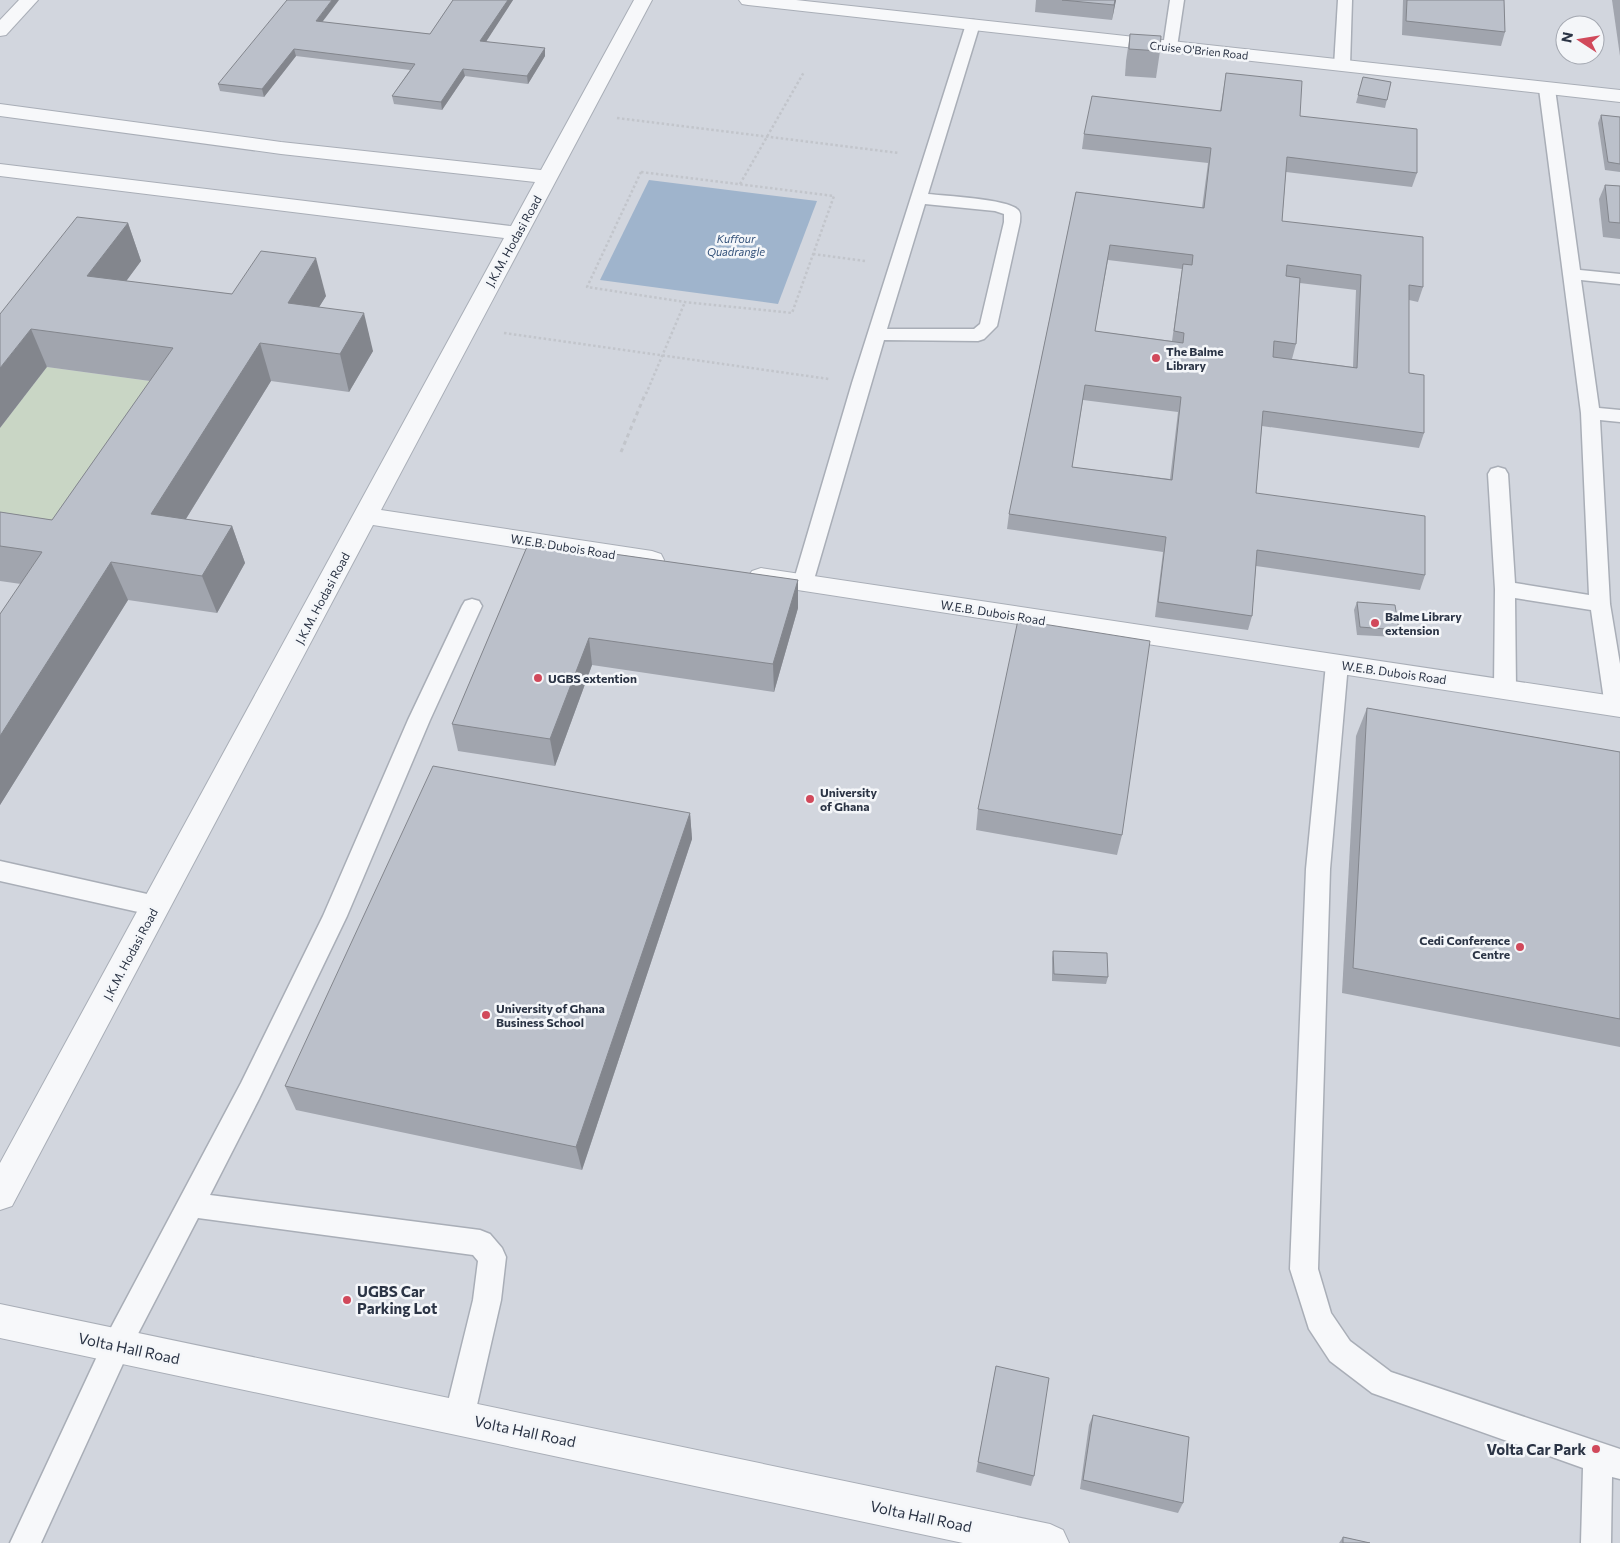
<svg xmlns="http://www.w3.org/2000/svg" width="1620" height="1543" font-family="Commissioner,sans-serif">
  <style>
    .built { fill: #d2d6de; fill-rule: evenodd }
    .green { fill: #c9d6c5 }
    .water { fill: #9fb4cc }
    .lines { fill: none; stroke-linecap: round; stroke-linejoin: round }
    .service-casing { stroke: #a9aeb7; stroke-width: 3 }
    .minor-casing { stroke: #a9aeb7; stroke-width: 2 }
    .path-far1 { stroke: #c2c5cb; stroke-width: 2.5; stroke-dasharray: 2.5 2.5; stroke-linecap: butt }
    .path { stroke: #c2c5cb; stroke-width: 3; stroke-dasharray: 4 4; stroke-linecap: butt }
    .service { fill: #f7f8fa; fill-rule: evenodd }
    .minor { fill: #f7f8fa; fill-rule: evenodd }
    .wall { fill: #a1a5ae; fill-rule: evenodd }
    .shaded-wall { fill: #83868d }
    .building { fill: #bbc0ca; stroke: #83868d; fill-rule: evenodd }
    .poi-dot { fill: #d1495b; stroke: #f4f6f9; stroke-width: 2 }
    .labels { text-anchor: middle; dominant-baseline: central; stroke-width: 5; stroke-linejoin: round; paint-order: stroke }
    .far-street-label { font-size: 11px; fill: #2b3445; stroke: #f4f6f9 }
    .far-water-label { font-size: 11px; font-style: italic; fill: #34527a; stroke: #f4f6f9 }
    .street-label { font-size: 12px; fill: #2b3445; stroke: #f4f6f9 }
    .poi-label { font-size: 12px; font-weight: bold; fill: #2b3445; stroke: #f4f6f9; text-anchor: start }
    .near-poi-label { font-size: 15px; font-weight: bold; fill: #2b3445; stroke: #f4f6f9; text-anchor: start }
    .near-street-label { font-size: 15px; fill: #2b3445; stroke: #f4f6f9 }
  </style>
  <rect width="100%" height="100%" fill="#e4e7ec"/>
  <path class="built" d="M0,0H1620V1543H0ZM1565,25H1595V55H1565Z"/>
  <polygon class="green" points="47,367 186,386 69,558 0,547 0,428"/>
  <polygon class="water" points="649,180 817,201 778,304 600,280"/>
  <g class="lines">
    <g class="service-casing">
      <g id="service">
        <polygon points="1170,0 1184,0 1177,47 1175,50 1165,50 1163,47"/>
        <polygon points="1338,0 1352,0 1350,66 1347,69 1337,69 1334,66"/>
        <path d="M973,20L978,21L980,24L928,194C944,196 1012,199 1019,211C1021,214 1020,218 1020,222L997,326L984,339L978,341L884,340L813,583L810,588L803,590L796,588L793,583L852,383L966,24L968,21ZM925,204L995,211L1004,214V222L980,324L974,329H887Z"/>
        <polygon points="1547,84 1552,86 1555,89 1580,270 1620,274 1620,284 1581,280 1599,408 1620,410 1620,422 1600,420 1610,604 1620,664 1620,714 1616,715 1608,713 1605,707 1591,610 1515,598 1516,689 1513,695 1505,697 1497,695 1494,689 1495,589 1488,474 1491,469 1498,467 1505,469 1508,474 1515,583 1589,595 1581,413 1539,89 1542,86"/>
        <polygon points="472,599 479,601 482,606 430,720 347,916 259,1099 210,1195 480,1230 490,1234 502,1248 506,1257 501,1300 474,1418 469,1428 459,1433 449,1428 444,1418 473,1300 478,1261 473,1255 198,1218 127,1355 41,1543 10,1543 107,1335 241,1083 323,916 408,720 462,606 465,601"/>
        <polygon points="1337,656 1345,658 1348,664 1330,869 1318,1269 1331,1313 1350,1341 1391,1372 1620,1449 1620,1479 1612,1477 1611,1543 1581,1543 1583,1468 1372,1393 1330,1361 1309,1329 1290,1269 1306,869 1326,664 1329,658"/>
        <polygon points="0,861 156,896 164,899 168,906 164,913 156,916 0,881"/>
      </g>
    </g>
    <g class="minor-casing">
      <g id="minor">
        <polygon points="19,0 38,0 6,35 0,36 0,20"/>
        <polygon points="634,0 652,0 381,510 652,551 661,554 664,560 661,566 652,569 373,525 12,1206 0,1210 0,1163 504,238 0,176 0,164 511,226 535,182 281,154 0,116 0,104 281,142 541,170"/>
        <polygon points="739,0 796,0 1620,90 1620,102 748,5 742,4"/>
        <polygon points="761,568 1620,697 1620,717 752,583 748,577 752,571"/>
        <polygon points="0,1304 1050,1524 1063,1530 1069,1543 963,1543 0,1338"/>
      </g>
    </g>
    <g class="path-far1">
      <polyline points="617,118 899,153"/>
      <polygon points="641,172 834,196 792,313 685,302 587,287"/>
      <polyline points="740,184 804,72"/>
      <polyline points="813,254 865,261"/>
      <polyline points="504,333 829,379"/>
      <polyline points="646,394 685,302"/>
    </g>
    <polyline class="path" points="621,452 646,392"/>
    <use href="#service" class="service"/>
    <use href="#minor" class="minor"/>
  </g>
  <g class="wall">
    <polygon points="453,0 513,0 486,41 545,56 528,84 465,76 442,110 394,104 392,96 410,70 296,56 264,97 220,91 218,84 322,22 430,34"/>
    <polygon points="1036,0 1116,0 1112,20 1035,12"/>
    <polygon points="1403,0 1504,0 1505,32 1501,46 1402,35"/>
    <polygon points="1612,0 1620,0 1620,56"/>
    <polygon points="1130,34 1160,51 1156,78 1125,76 1126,61"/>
    <path d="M1226,73L1300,116L1417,173L1412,187L1286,172L1282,221L1423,287L1418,302L1409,300V373L1424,433L1419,448L1262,426L1256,493L1425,575L1420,590L1256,566L1252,616L1248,630L1155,617L1163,552L1007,529L1009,514L1076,192L1202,208L1208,163L1082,149L1084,134L1220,111ZM1108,260L1182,269L1172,341L1095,331ZM1300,283L1356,290L1353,367L1292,359L1296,344ZM1083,400L1178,412L1170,479L1072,467Z"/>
    <polygon points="1363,77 1391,82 1385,108 1356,103"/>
    <polygon points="1601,115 1620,117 1620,172 1605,170 1598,123"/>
    <polygon points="1605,185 1620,186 1620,239 1603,237 1599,199"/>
    <polygon points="128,223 141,261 126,281 232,294 326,296 319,307 373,351 349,392 271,381 186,519 232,526 245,563 217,613 128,600 0,805 0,614 21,584 0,581 0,512 52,520 150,381 47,367 0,314"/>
    <polygon points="529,542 798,580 798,608 774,692 592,665 555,766 458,751 452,724"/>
    <polygon points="1357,602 1399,630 1396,637 1357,635 1354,610"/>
    <polygon points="1367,708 1620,752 1620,1047 1342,993 1356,736"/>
    <polygon points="978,809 1122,835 1117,855 976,830"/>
    <polygon points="690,813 692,839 582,1170 296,1110 285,1086"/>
    <polygon points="1053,951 1108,977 1106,984 1052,981 1052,958"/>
    <polygon points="996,1366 1034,1476 1031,1486 976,1472"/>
    <polygon points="1093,1415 1183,1503 1178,1513 1080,1489 1089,1425"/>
    <polygon points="1343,1537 1370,1543 1339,1543"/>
  </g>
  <g class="shaded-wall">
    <polygon points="332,0 339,0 317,29 316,21"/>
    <polygon points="508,0 513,0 482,48 480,41"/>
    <polygon points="1115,0 1116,0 1112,20 1114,5"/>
    <polygon points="545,48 545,56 528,84 527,76"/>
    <polygon points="294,49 296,56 264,97 262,89"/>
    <polygon points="463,69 465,76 442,110 441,102"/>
    <polygon points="128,223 141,261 102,314 87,276"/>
    <polygon points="316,258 326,296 298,341 288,303"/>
    <polygon points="364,313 373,351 349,392 340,354"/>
    <polygon points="31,329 47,367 0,428 0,368"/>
    <polygon points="260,343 271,381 166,551 151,514"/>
    <polygon points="232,526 245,563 217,613 202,576"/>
    <polygon points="111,562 128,600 0,805 0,736"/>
    <polygon points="798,580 798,608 774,692 773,664"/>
    <polygon points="589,638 592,665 555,766 550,739"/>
    <polygon points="690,813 692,839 582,1170 576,1147"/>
  </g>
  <g class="building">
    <polygon points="287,0 332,0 316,21 430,34 453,0 508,0 480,41 545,48 527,76 463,69 441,102 392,96 415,64 294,49 262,89 218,84"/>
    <polygon points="1062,0 1115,0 1114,5"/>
    <polygon points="1407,0 1504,0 1505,32 1406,21"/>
    <polygon points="1130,34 1161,36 1160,51 1129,49"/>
    <path d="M1226,73L1302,81L1300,116L1417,129V173L1287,157L1282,221L1423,237V287L1409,285V373L1424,375V433L1263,411L1256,493L1425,516V575L1257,550L1252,616L1158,602L1166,537L1009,514L1076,192L1204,208L1211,148L1084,134L1092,96L1221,111ZM1110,245L1193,255L1192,265L1183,264L1174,331L1184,333L1183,343L1095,331ZM1287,265L1361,275L1357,368L1273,357L1274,341L1296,344L1300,278L1286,276ZM1085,385L1181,397L1172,480L1072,467Z"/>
    <polygon points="1363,77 1391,82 1387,100 1358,95"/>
    <polygon points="1601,115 1620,117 1620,164 1608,162"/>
    <polygon points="1605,185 1620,186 1620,223 1609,222"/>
    <polygon points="77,217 128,223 87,276 232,294 261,251 316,258 288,303 364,313 340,354 260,343 151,514 232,526 202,576 111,562 0,736 0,614 42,552 0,546 0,512 52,520 173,348 31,329 0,368 0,314"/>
    <polygon points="529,542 798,580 773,664 589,638 550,739 452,724"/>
    <polygon points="1357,602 1395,605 1399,630 1360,627"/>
    <polygon points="1018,620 1150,641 1122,835 978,809"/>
    <polygon points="1367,708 1620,752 1620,1019 1353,968"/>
    <polygon points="433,766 690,813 576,1147 285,1086"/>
    <polygon points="1053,951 1107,953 1108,977 1054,974"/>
    <polygon points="996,1366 1049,1378 1034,1476 978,1462"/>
    <polygon points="1093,1415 1189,1437 1183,1503 1083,1480"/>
    <polygon points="1343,1537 1370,1543 1343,1543"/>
  </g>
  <g class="poi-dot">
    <circle cx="1156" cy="358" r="5"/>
    <circle cx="1375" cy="623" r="5"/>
    <circle cx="538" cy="678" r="5"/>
    <circle cx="810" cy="799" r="5"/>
    <circle cx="1520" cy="947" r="5"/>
    <circle cx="486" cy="1015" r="5"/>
    <circle cx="347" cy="1300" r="5"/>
    <circle cx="1596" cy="1449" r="5"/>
  </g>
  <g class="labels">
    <g class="far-street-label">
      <text transform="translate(1199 50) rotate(6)">Cruise O'Brien Road</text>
    </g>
    <g class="far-water-label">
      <text x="736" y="238">Kuffour<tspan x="736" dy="13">Quadrangle</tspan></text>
    </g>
    <g class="street-label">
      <text transform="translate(513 241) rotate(-61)">J.K.M. Hodasi Road</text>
      <text transform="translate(563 546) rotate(9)">W.E.B. Dubois Road</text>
      <text transform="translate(322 598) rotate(-62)">J.K.M. Hodasi Road</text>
      <text transform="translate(993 612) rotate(9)">W.E.B. Dubois Road</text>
      <text transform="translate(1394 672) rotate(8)">W.E.B. Dubois Road</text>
      <text transform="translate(130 954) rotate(-62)">J.K.M. Hodasi Road</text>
    </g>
    <g class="poi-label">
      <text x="1166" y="351">The Balme<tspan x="1166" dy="14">Library</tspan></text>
      <text x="1385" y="616">Balme Library<tspan x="1385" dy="14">extension</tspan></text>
      <text x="548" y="678">UGBS extention</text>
      <text x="820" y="792">University<tspan x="820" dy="14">of Ghana</tspan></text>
      <text x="1510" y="940" text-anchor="end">Cedi Conference<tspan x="1510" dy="14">Centre</tspan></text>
      <text x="496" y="1008">University of Ghana<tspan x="496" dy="14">Business School</tspan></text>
    </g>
    <g class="near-poi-label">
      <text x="357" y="1291">UGBS Car<tspan x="357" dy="17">Parking Lot</tspan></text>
      <text x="1586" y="1449" text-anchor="end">Volta Car Park</text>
    </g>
    <g class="near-street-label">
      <text transform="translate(129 1348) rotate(12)">Volta Hall Road</text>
      <text transform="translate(525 1431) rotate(12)">Volta Hall Road</text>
      <text transform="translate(921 1516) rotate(12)">Volta Hall Road</text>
    </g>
  </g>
  <g transform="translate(1580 40) rotate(282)"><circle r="24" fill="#f4f6f9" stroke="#a4a8b1"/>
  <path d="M0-4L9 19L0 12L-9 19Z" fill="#d1495b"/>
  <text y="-8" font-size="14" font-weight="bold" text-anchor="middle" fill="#2b3445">N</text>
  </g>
</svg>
